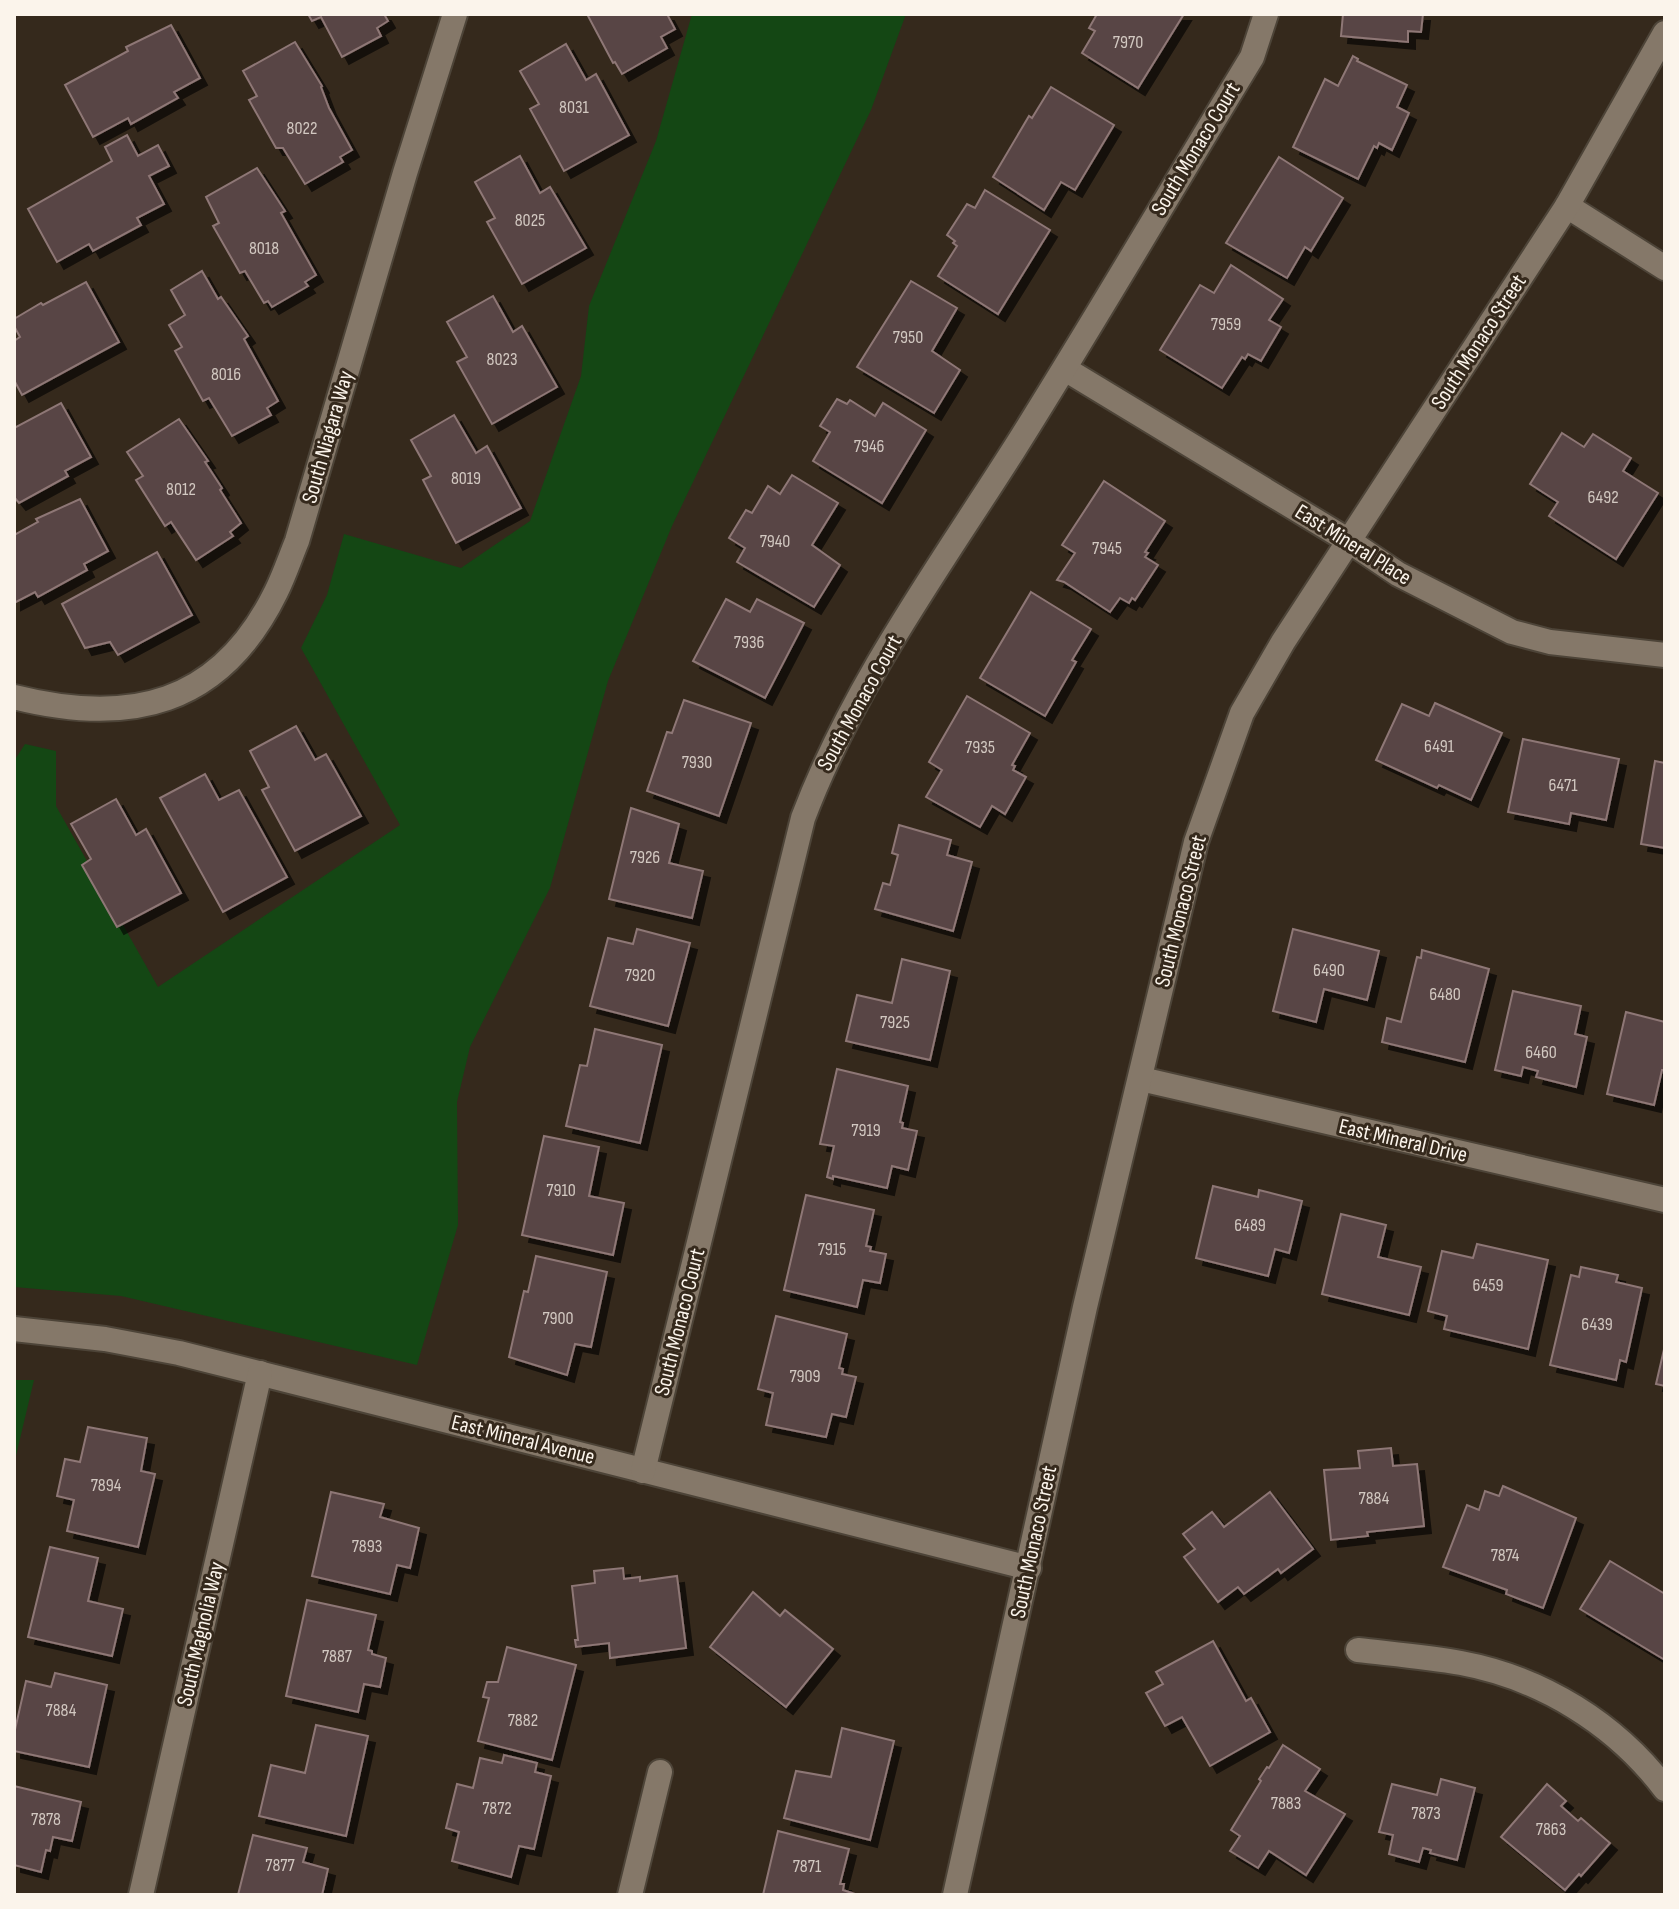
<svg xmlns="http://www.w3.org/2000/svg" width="1679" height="1909" font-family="'Sofia Sans Condensed',sans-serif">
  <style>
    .green { fill: #144714 }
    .building { fill: #594544; stroke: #8e7776; stroke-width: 2; filter: url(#shadow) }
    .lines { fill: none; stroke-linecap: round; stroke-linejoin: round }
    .minor-casing { stroke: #4d4438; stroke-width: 28 }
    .minor { stroke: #857869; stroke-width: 24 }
    .labels { text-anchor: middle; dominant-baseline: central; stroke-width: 6; stroke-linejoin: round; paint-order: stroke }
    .number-label { font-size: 18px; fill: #d2c8c1 }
    .street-label { font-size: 22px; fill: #fbf4eb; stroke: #35291c }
  </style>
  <defs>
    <filter id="shadow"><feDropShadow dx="7" dy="7" stdDeviation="0" flood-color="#0009"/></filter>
  </defs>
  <rect width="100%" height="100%" fill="#35291c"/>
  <g class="green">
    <polygon points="692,14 906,14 871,110 672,526 608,681 550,888 470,1047 457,1102 458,1225 417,1365 121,1296 14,1287 14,761 25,744 56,751 56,806 158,987 400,825 301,648 327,595 344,534 461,568 530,521 581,376 589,306 656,141"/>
    <polygon points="14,1380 34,1380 14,1464"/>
  </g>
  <g class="building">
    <polygon points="308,14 384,14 388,21 377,28 381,36 342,57 321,17 312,21"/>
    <polygon points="587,14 667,14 675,29 661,37 667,48 622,74 615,62 613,63"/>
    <polygon points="1097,14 1184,14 1138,88 1082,53 1095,31 1089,28"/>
    <polygon points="1343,14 1423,14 1421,32 1408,31 1408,42 1341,36"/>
    <polygon points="171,25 200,78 174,92 178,98 131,124 128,118 93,137 65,85 128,51 126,47"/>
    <polygon points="295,42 322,86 321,87 329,108 352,150 340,157 343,162 305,184 283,148 276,148 249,100 257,96 243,71"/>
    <polygon points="566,44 586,80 596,74 629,135 564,171 530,109 539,104 520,71"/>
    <polygon points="1353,56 1358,59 1357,61 1407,85 1397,107 1409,113 1392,150 1379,143 1377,148 1374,146 1358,179 1293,147 1325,79 1338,86"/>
    <polygon points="1051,87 1114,125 1075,190 1061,182 1044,210 993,177 1029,116 1032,118"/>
    <polygon points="127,135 138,156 158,145 169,166 149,176 164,204 137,218 141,225 93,251 89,244 57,262 28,209 112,161 105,147"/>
    <polygon points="520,156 540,193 550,187 586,248 522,284 487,222 495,218 475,182"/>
    <polygon points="1279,157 1343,198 1311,251 1305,247 1287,278 1226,243"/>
    <polygon points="257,168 285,211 281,213 316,275 305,282 308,286 272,307 268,301 264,303 245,271 240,273 213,226 219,223 206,197"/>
    <polygon points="985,190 1050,230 998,314 938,276 957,246 953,243 955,241 947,235 967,204 975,208"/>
    <polygon points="1231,265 1283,299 1269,320 1281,327 1261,361 1248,354 1245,359 1242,357 1222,388 1160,350 1200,285 1214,293"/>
    <polygon points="202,271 218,299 221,297 248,336 244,339 278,401 267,408 271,415 232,436 209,398 203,401 175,351 182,347 169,325 185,315 171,290"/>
    <polygon points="911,281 957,308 932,351 960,370 934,413 857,367"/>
    <polygon points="86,282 119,342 22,395 14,380 14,341 20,337 14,326 14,319 41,303 43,305"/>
    <polygon points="493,296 513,332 522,326 557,387 492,424 457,362 467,357 447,322"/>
    <polygon points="837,399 847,404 850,400 875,416 883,403 926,430 882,503 813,461 830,432 820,426"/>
    <polygon points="61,403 91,457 65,471 68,476 19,503 14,497 14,428"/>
    <polygon points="454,415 476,453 487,446 521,508 456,543 423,480 431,476 411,440"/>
    <polygon points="179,419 208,461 205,462 222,488 220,490 241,523 230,532 233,536 196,560 171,522 165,526 136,480 143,476 127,452"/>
    <polygon points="1562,433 1584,447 1593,434 1631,458 1623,471 1658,493 1616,559 1549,516 1558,502 1530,484"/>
    <polygon points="792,475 838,503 812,545 840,565 814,607 737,562 745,548 729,538 746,510 752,513 768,486 780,494"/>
    <polygon points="1104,481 1165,521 1145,552 1148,553 1145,557 1158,565 1135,600 1132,598 1129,603 1120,598 1110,612 1064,582 1057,580 1075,553 1062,545"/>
    <polygon points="80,499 108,551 84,564 87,570 38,597 35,592 14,603 14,535 38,522 36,519"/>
    <polygon points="157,552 192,615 118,655 110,642 85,648 62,604"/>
    <polygon points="1031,592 1091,629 1072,660 1076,662 1045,716 980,678"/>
    <polygon points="726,599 750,612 757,599 804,623 765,698 693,661"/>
    <polygon points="967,696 1030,733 1012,765 1015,766 1013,770 1026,777 1005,814 992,806 980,827 926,797 942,770 929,762"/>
    <polygon points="684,700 751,723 719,816 647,791 667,732 672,733"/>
    <polygon points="1435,703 1502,733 1471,800 1439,785 1437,788 1376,760 1402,704 1429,716"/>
    <polygon points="296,726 315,760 326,754 361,816 295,851 262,790 269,787 250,751"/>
    <polygon points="1523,739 1619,759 1606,820 1571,813 1569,824 1508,812"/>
    <polygon points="1655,761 1665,763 1665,848 1641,844"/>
    <polygon points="205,774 219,800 239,790 287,877 223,912 160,798"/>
    <polygon points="116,799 136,835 146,829 181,893 117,927 82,865 91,859 71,824"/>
    <polygon points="631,808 679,824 669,863 703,871 692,918 609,899"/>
    <polygon points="899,825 951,840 947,855 972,862 953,931 875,909 883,883 890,885 898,855 892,853"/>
    <polygon points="637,929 690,943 668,1026 590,1006 608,938 633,944"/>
    <polygon points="1293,929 1379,951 1367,1000 1324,989 1316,1022 1273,1011"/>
    <polygon points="1422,950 1489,969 1465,1062 1382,1042 1387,1018 1401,1022 1417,957 1421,958"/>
    <polygon points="902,959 950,971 930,1060 846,1041 857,995 892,1003"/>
    <polygon points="1513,991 1581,1006 1575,1034 1587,1037 1576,1087 1536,1077 1538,1071 1523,1067 1521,1076 1495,1070"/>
    <polygon points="1626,1012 1665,1022 1665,1070 1662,1070 1654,1105 1607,1094"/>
    <polygon points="595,1029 662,1045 640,1143 566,1126 580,1065 587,1066"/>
    <polygon points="837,1069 908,1086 900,1122 903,1123 902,1128 917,1131 908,1170 892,1166 887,1188 833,1176 833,1179 827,1177 834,1146 820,1144"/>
    <polygon points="544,1136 599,1147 589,1196 624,1203 613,1255 522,1235"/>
    <polygon points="1213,1186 1258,1197 1259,1190 1302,1201 1289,1253 1275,1249 1268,1276 1196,1258"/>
    <polygon points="806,1195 874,1210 866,1246 871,1247 870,1251 886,1254 880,1283 863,1280 857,1307 784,1290"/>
    <polygon points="1341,1214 1386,1225 1378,1257 1421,1267 1409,1315 1322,1294"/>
    <polygon points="1477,1244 1548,1260 1528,1349 1444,1329 1447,1316 1428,1311 1442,1251 1473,1258"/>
    <polygon points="536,1256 607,1272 591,1347 575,1344 567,1375 509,1357 524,1291 528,1292"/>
    <polygon points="1581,1267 1618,1275 1616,1282 1642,1288 1626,1362 1620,1360 1616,1380 1550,1365 1571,1275 1579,1277"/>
    <polygon points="776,1316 847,1334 839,1368 843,1369 842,1374 856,1377 846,1417 832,1414 826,1437 766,1425 773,1393 758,1389"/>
    <polygon points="1665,1345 1665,1386 1656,1384"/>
    <polygon points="88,1427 147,1438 141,1471 155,1474 138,1547 67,1531 74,1500 57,1496 65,1459 80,1462"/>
    <polygon points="1391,1448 1393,1466 1417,1464 1424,1526 1367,1532 1368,1536 1331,1540 1324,1470 1360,1468 1358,1451"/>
    <polygon points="1503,1486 1576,1518 1543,1608 1506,1594 1507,1590 1443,1567 1467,1505 1479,1510 1485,1491 1499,1496"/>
    <polygon points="331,1492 384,1504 380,1517 419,1528 410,1568 397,1565 390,1594 312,1576"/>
    <polygon points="1270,1492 1313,1549 1281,1573 1278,1569 1244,1594 1238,1587 1218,1602 1184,1557 1195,1549 1183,1534 1212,1512 1224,1527"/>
    <polygon points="50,1547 98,1558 88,1601 123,1609 112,1656 28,1637"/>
    <polygon points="1610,1561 1665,1594 1665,1660 1580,1609"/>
    <polygon points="623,1568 624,1579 640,1577 640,1581 677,1576 686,1648 610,1658 609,1643 576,1647 575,1640 578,1640 572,1586 595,1583 594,1571"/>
    <polygon points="753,1592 780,1616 785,1610 833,1649 786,1707 710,1647"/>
    <polygon points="307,1600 376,1615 368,1650 372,1651 372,1654 386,1658 380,1687 364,1684 358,1712 286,1696"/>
    <polygon points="1213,1641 1246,1701 1251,1698 1270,1732 1210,1766 1182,1717 1165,1726 1146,1693 1163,1684 1156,1672"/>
    <polygon points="507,1647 576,1665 552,1760 478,1741 489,1698 483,1697 487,1682 498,1682"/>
    <polygon points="55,1673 107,1685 89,1767 14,1751 14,1734 26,1681 51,1687"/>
    <polygon points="316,1725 368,1736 346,1836 259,1816 271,1765 305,1773"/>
    <polygon points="842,1728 894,1741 870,1840 784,1818 796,1771 831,1777"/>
    <polygon points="1283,1745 1320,1769 1305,1791 1345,1814 1306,1875 1269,1851 1258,1868 1230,1851 1240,1836 1231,1830 1261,1781 1259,1779 1267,1767 1269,1768"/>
    <polygon points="504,1755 537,1763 535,1772 551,1776 534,1849 519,1846 511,1877 452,1861 459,1832 446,1828 457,1784 473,1788 480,1758 502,1763"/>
    <polygon points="1441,1779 1475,1788 1457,1860 1430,1853 1431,1850 1423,1848 1419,1862 1389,1854 1393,1835 1379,1832 1392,1784 1437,1795"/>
    <polygon points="1547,1784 1566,1801 1561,1806 1578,1821 1581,1818 1610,1843 1581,1876 1579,1874 1565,1890 1501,1837"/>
    <polygon points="14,1786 81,1802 72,1841 53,1837 50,1851 46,1850 41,1872 14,1865"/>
    <polygon points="778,1831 849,1849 840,1884 844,1884 843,1890 858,1895 763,1895"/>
    <polygon points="253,1835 307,1848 303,1862 328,1869 322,1895 238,1895"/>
  </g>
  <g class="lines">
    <g class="minor-casing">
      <g id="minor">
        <polyline points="1567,206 1665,268"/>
        <polyline points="1065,369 1349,541 1398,574 1512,632 1550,642 1665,655"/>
        <path d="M14,697C129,726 220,706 276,592C284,576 290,558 297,541L405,173L455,14"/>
        <polyline points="1141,1079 1665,1200"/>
        <polyline points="14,1329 105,1339 179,1353 1029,1568"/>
        <path d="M643,1471L803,818C853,686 938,569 1013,451C1095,321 1172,188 1252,57L1266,14"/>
        <path d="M1358,1650C1392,1654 1427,1657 1461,1663C1542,1678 1616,1724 1665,1789"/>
        <polyline points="141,1895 260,1373"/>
        <polyline points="630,1895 660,1772"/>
        <polyline points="955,1895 1085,1307 1196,842 1242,713 1283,642 1567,206 1665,33"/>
      </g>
    </g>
    <use href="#minor" class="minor"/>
  </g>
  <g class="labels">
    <g class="number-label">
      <text x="1128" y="42">7970</text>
      <text x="574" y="107">8031</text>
      <text x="302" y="128">8022</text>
      <text x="530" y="220">8025</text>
      <text x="264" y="248">8018</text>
      <text x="1226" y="324">7959</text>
      <text x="908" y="337">7950</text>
      <text x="502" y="359">8023</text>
      <text x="226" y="374">8016</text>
      <text x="869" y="446">7946</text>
      <text x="466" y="478">8019</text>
      <text x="181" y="489">8012</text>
      <text x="1603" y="497">6492</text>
      <text x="775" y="541">7940</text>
      <text x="1107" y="548">7945</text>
      <text x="749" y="642">7936</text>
      <text x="1439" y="746">6491</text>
      <text x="980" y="747">7935</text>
      <text x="697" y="762">7930</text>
      <text x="1563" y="785">6471</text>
      <text x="645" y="857">7926</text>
      <text x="1329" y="970">6490</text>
      <text x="640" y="975">7920</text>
      <text x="1445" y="994">6480</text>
      <text x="895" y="1022">7925</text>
      <text x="1541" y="1052">6460</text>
      <text x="866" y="1130">7919</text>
      <text x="561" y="1190">7910</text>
      <text x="1250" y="1225">6489</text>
      <text x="832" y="1249">7915</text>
      <text x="1488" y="1285">6459</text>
      <text x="558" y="1318">7900</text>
      <text x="1597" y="1324">6439</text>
      <text x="805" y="1376">7909</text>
      <text x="106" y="1485">7894</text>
      <text x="1374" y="1498">7884</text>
      <text x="367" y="1546">7893</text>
      <text x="1505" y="1555">7874</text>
      <text x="337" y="1656">7887</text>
      <text x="61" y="1710">7884</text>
      <text x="523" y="1720">7882</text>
      <text x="1286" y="1803">7883</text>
      <text x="497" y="1808">7872</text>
      <text x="1426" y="1813">7873</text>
      <text x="46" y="1819">7878</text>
      <text x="1551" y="1829">7863</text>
      <text x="280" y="1865">7877</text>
      <text x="807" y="1866">7871</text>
    </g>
    <g class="street-label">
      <text transform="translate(1196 149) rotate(-59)">South Monaco Court</text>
      <text transform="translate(1479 342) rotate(-57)">South Monaco Street</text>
      <text transform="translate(328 437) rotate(-74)">South Niagara Way</text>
      <text transform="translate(1353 545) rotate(32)">East Mineral Place</text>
      <text transform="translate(860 703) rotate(-61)">South Monaco Court</text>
      <text transform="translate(1181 911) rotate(-76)">South Monaco Street</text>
      <text transform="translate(1403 1141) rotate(13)">East Mineral Drive</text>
      <text transform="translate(680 1322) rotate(-76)">South Monaco Court</text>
      <text transform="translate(523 1440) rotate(14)">East Mineral Avenue</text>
      <text transform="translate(1034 1542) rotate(-78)">South Monaco Street</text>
      <text transform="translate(201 1634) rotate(-77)">South Magnolia Way</text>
    </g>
  </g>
  <rect width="1679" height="1909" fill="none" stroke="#fbf4eb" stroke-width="32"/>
</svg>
